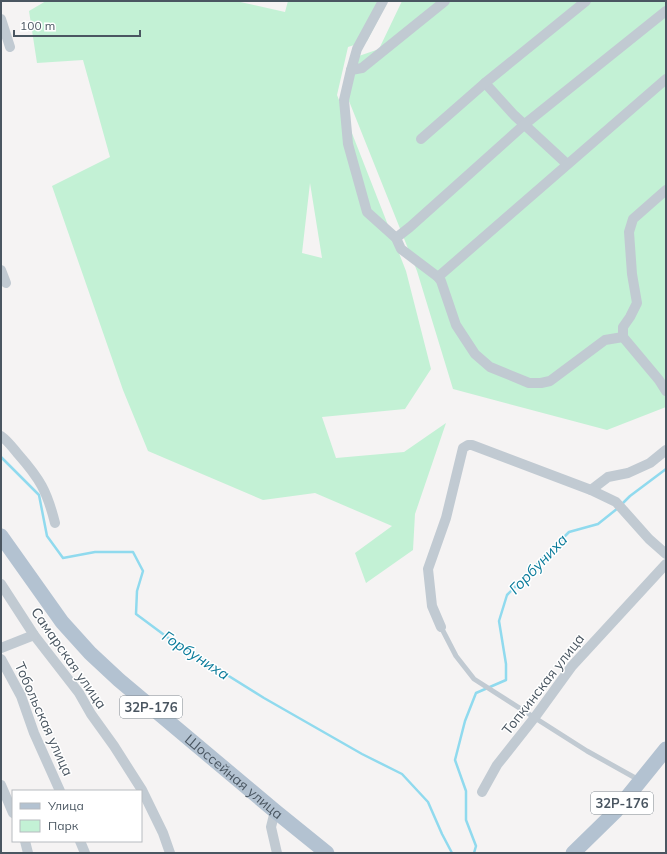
<svg xmlns="http://www.w3.org/2000/svg" width="667" height="854" font-family="Mulish,sans-serif">
  <style>
    .green { fill: #c3f1d5; fill-rule: evenodd }
    .lines { fill: none; stroke-linecap: round; stroke-linejoin: round }
    .stream { stroke: #90daee; stroke-width: 2.5 }
    .service { stroke: #c1cad2; stroke-width: 5 }
    .minor { stroke: #c1cad2; stroke-width: 10 }
    .primary { stroke: #b3c2d1; stroke-width: 15 }
    .labels { text-anchor: middle; dominant-baseline: central; stroke-width: 3; stroke-linejoin: round; paint-order: stroke }
    .shield { fill: #fff; stroke: #808990; stroke-width: 1 }
    .shield-label { font-size: 13px; font-weight: bold; fill: #4a5661 }
    .street-label { font-size: 14px; fill: #4a5661; stroke: #fff }
    .water-label { font-size: 15px; font-style: italic; fill: #0c7c9b; stroke: #fff }
  </style>
  <rect width="100%" height="100%" fill="#f5f3f3"/>
  <g class="green">
    <path d="M46,1H236L285,12L288,1H388L367,41L348,47L337,95L406,271L431,369L405,409L322,417L336,458L404,452L446,423L415,514L413,550L366,583L355,553L392,526L315,493L263,500L148,451L123,390L52,186L110,157L83,60L37,63L29,11ZM310,183L322,258L302,253Z"/>
    <polygon points="402,1 666,1 666,407 607,430 453,389 417,271 347,96 356,57 379,49"/>
  </g>
  <g class="lines">
    <g class="stream">
      <polyline points="1,457 39,495 47,536 63,558 95,552 133,552 143,571 137,591 136,614 171,640 264,698 362,754 402,774 428,802 442,834 452,853"/>
      <polyline points="621,505 630,496 666,469"/>
      <polyline points="474,853 476,846 466,820 466,791 455,760 465,721 476,693 506,680 506,664 499,621 507,595 569,532 598,524 618,508"/>
    </g>
    <polyline class="service" points="441,627 456,656 474,679 587,751 639,780"/>
    <g class="minor">
      <polyline points="383,1 357,49 351,70 344,100 348,144 367,212 396,238 401,249 438,277 441,281 456,325 475,354 490,367 529,383 541,383 550,381 605,340 623,337"/>
      <polyline points="1,19 10,47"/>
      <polyline points="351,70 362,68 445,1"/>
      <polyline points="485,83 514,115 567,164"/>
      <polyline points="421,139 485,83 586,1"/>
      <polyline points="666,190 633,219 629,232 632,274 637,303 630,317 623,327 623,337 659,380 666,391"/>
      <polyline points="396,238 410,227 525,124 666,11"/>
      <polyline points="1,270 6,283"/>
      <polyline points="438,277 666,79"/>
      <path d="M1,436C8,441 13,448 18,454C40,479 47,491 55,523"/>
      <polyline points="591,490 608,477 628,473 650,463 666,450"/>
      <polyline points="1,584 34,635 79,693 91,714 114,746 142,790 163,833 170,853"/>
      <polyline points="441,627 432,606 428,569 446,518 463,448 468,445 472,445 591,490 616,502 649,539 666,554"/>
      <polyline points="1,648 34,635"/>
      <polyline points="1,659 21,696 34,733 60,791"/>
      <polyline points="1,785 13,813"/>
      <polyline points="482,792 497,765 535,717 572,666 666,564"/>
      <polyline points="275,811 271,827 277,853"/>
      <polyline points="25,841 28,853"/>
      <polyline points="80,841 85,853"/>
    </g>
    <g class="primary">
      <path id="s1" d="M1,536L62,622L90,653L119,680L275,811L327,853"/>
      <polyline points="573,853 615,812 666,749"/>
    </g>
  </g>
  <g class="labels">
    <g class="shield">
      <rect x="120" y="696" width="62" height="22" rx="3"/>
      <rect x="591" y="792" width="62" height="22" rx="3"/>
    </g>
    <g class="shield-label">
      <text x="151" y="707">32Р-176</text>
      <text x="622" y="803">32Р-176</text>
    </g>
    <g class="street-label">
      <text transform="translate(69 658) rotate(55)">Самарская улица</text>
      <text transform="translate(543 684) rotate(-52)">Топкинская улица</text>
      <text transform="translate(44 719) rotate(66)">Тобольская улица</text>
      <text stroke="none"><textPath href="#s1" startOffset="337">Шоссейная улица</textPath></text>
    </g>
    <g class="water-label">
      <text transform="translate(538 564) rotate(-46)">Горбуниха</text>
      <text transform="translate(196 655) rotate(33)">Горбуниха</text>
    </g>
  </g>
  <rect width="667" height="854" fill="none" stroke="#4a5661" stroke-width="4"/>
  <rect x="12" y="790" width="130" height="52" fill="#ffffff" stroke="#b7bbc0"/>
  <rect x="20" y="803" width="20" height="6" fill="#b3c2d1" stroke="#b7bbc0"/>
  <text x="48" y="810" font-size="12" fill="#4a5661">Улица</text>
  <rect x="20" y="820" width="20" height="12" fill="#c3f1d5" stroke="#b7bbc0"/>
  <text x="48" y="830" font-size="12" fill="#4a5661">Парк</text>
  <path d="M14 30v6h126v-6" fill="none" stroke="#4a5661" stroke-width="2"/>
  <text x="20" y="30" font-size="12" fill="#4a5661" stroke="#ffffff" stroke-width="3" paint-order="stroke">100 m</text>
</svg>
